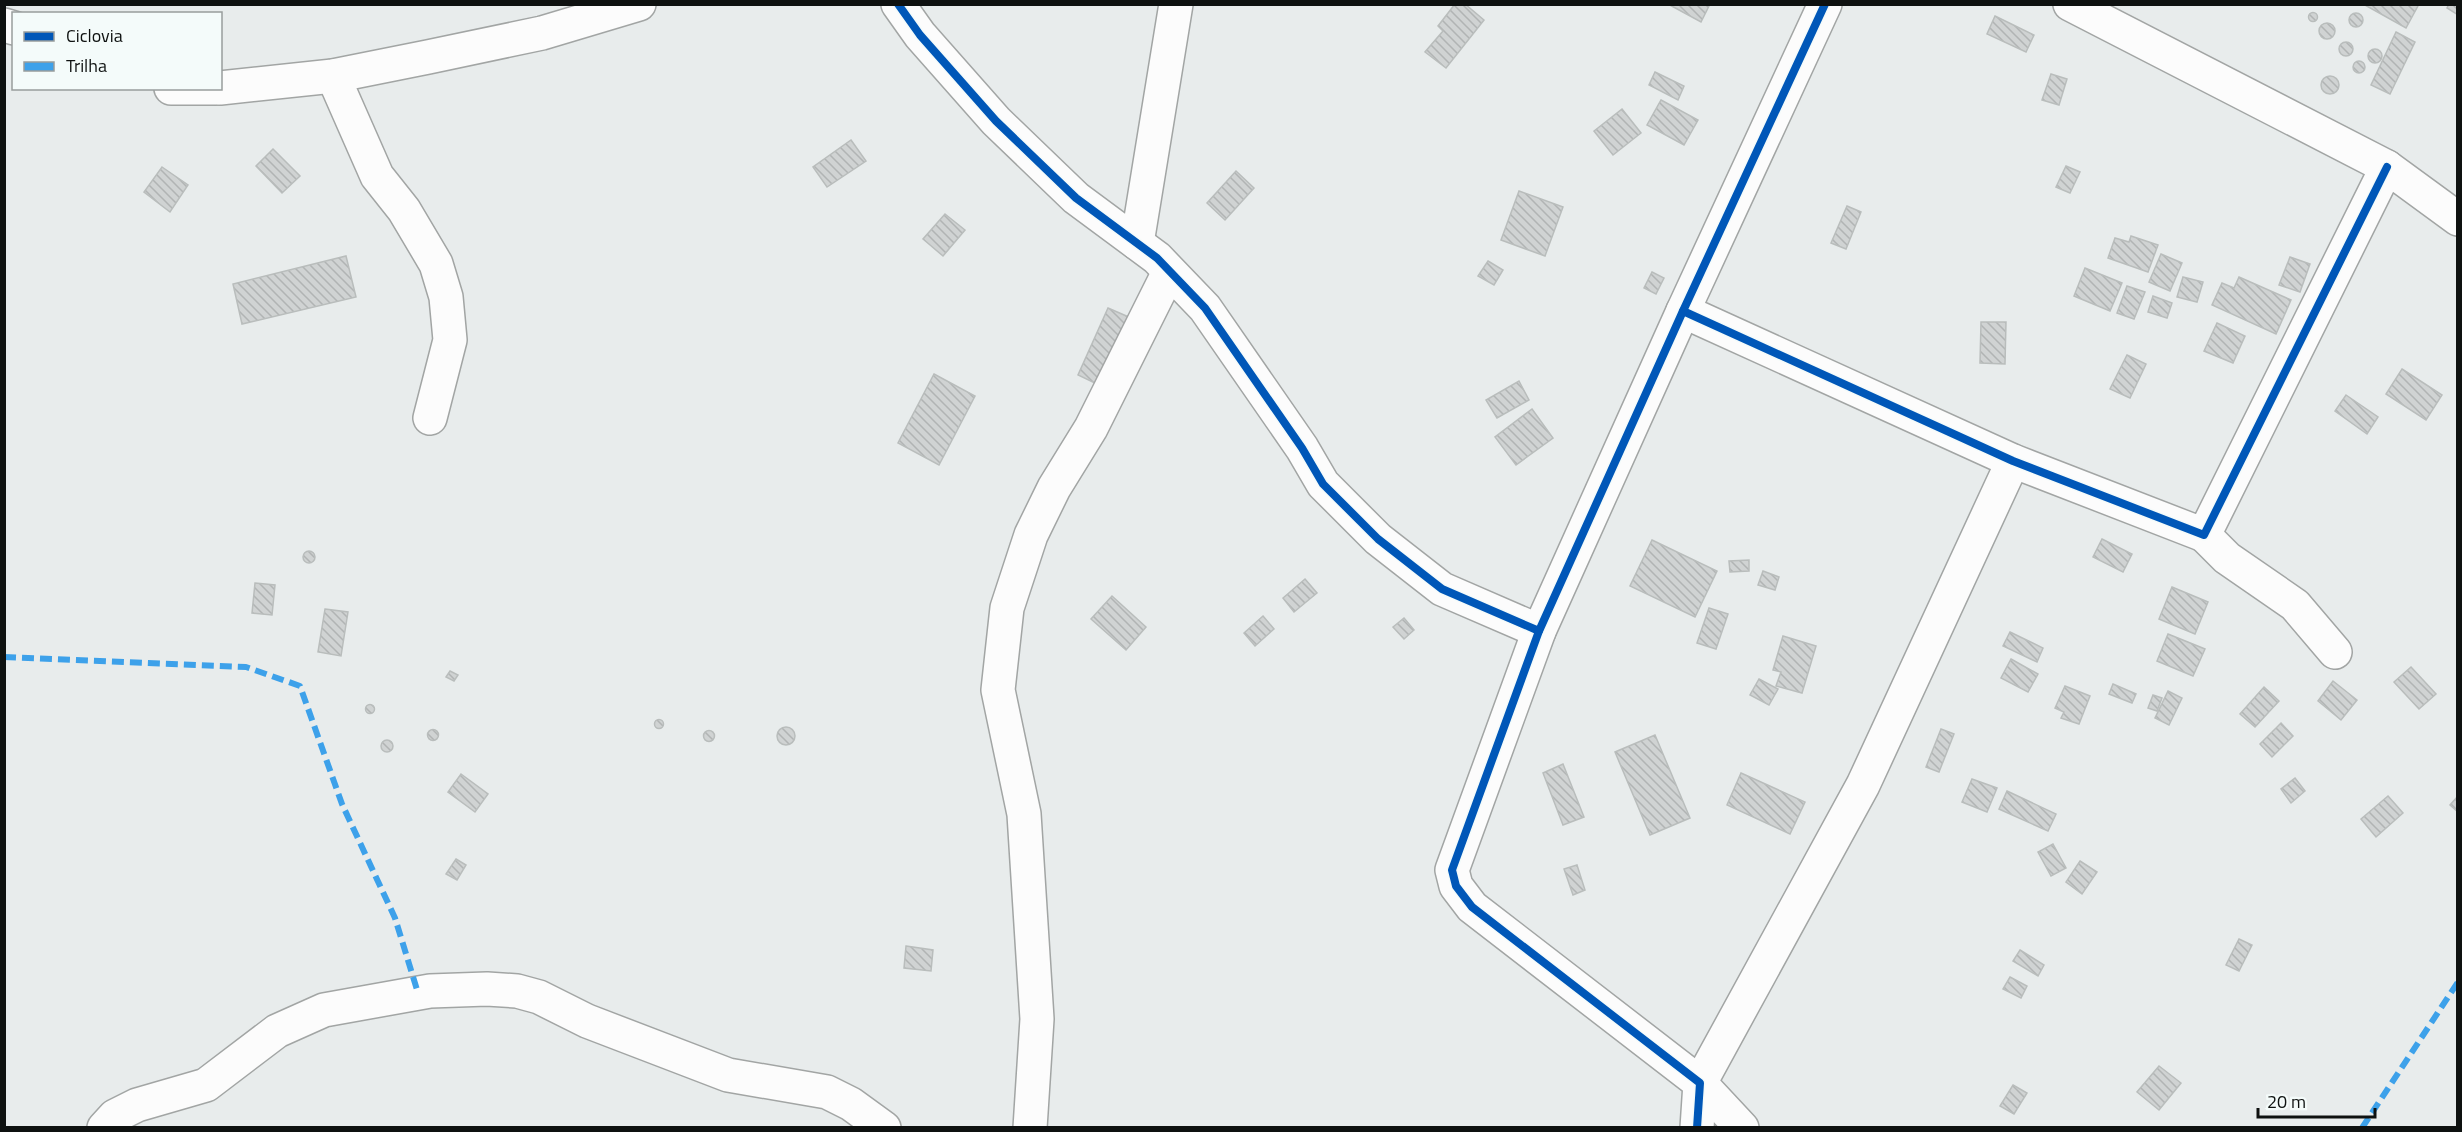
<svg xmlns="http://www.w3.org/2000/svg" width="2462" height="1132" font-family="'Titillium Web',sans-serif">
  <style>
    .building { fill: url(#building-back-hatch); stroke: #b9bdbc; stroke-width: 1.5 }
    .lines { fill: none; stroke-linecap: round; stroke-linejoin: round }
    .street-casing { stroke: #a2a5a4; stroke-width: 36 }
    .street { stroke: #fcfcfc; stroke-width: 33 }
    .quiet { stroke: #3da1ea; stroke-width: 6; stroke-dasharray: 12 6; stroke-linecap: butt }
    .cycleway-casing { stroke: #f4fbfa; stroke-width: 11 }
    .cycleway { stroke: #0057b8; stroke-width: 8 }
  </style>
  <defs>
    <pattern id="building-back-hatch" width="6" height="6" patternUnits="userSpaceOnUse" patternTransform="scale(1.5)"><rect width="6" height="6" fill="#d0d3d3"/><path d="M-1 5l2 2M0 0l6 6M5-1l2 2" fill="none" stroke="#b1b4b4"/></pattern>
  </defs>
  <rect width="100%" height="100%" fill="#e8ecec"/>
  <g class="building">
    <polygon points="1455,4 1465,4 1484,20 1446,68 1425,52 1443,31 1438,26"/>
    <polygon points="1668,4 1710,4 1701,22"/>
    <polygon points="2363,4 2419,4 2406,28"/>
    <polygon points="2449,4 2458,4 2458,15 2447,8"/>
    <circle cx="2313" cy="17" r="4.5"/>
    <circle cx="2356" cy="20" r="7"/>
    <polygon points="1995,16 2034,35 2026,52 1987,34"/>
    <circle cx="2327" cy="31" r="8"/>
    <polygon points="2396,32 2415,42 2390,94 2371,85"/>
    <circle cx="2346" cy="49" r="7"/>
    <circle cx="2375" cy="56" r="7"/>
    <circle cx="2359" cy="67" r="6"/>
    <polygon points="1655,72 1684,86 1678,100 1649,85"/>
    <polygon points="2051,74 2067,79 2059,105 2042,100"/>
    <circle cx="2330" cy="85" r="9"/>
    <polygon points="1661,100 1698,120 1684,145 1647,125"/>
    <polygon points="1622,109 1641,133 1613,155 1594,131"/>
    <polygon points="851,140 866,161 827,187 813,167"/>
    <polygon points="273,149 300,176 282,193 256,166"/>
    <polygon points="2066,166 2080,172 2070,193 2056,187"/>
    <polygon points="162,167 188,185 170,212 144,192"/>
    <polygon points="1236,171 1254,188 1225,220 1207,203"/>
    <polygon points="1519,191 1563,207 1545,256 1501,240"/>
    <polygon points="1847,206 1861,212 1846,249 1831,243"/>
    <polygon points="945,214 965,230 943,256 923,239"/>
    <polygon points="2131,236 2158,245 2148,272 2108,258 2115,238 2129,242"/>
    <polygon points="2161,254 2182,263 2170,291 2149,282"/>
    <polygon points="346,256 356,297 242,324 233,284"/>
    <polygon points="2290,257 2310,264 2300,292 2279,285"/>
    <polygon points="1488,261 1503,270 1494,285 1478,276"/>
    <polygon points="2085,268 2122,283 2110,311 2074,296"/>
    <polygon points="1652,272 1664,278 1656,294 1644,288"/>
    <polygon points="2183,277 2203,282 2197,302 2177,297"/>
    <polygon points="2239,277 2291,300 2276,334 2212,305 2222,283 2234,288"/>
    <polygon points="2127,286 2145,292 2134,319 2117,313"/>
    <polygon points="2153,296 2172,303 2167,318 2148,312"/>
    <polygon points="1108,308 1131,318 1101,386 1078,375"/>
    <polygon points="1981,322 2006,322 2005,364 1980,363"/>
    <polygon points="2217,323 2245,336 2233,363 2204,351"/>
    <polygon points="2127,355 2146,364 2130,398 2110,389"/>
    <polygon points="2402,369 2442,395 2426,420 2386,394"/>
    <polygon points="934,374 975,396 939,465 898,443"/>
    <polygon points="1519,381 1529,400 1497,418 1486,400"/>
    <polygon points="2346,395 2378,417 2367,434 2335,411"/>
    <polygon points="1532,409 1553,438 1516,465 1495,437"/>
    <polygon points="2102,539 2132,554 2123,572 2093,557"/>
    <polygon points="1652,540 1717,571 1695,617 1630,586"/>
    <circle cx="309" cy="557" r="6"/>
    <polygon points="1749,560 1749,571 1730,572 1729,561"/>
    <polygon points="1763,571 1779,577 1775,590 1758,585"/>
    <polygon points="1305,579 1317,593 1294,612 1283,598"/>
    <polygon points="255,583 275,585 272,615 252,613"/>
    <polygon points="2172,587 2208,602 2195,634 2159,619"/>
    <polygon points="1112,596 1146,627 1126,650 1091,619"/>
    <polygon points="1709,608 1728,614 1716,649 1697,643"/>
    <polygon points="325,609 348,612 341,656 318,652"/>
    <polygon points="1263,616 1274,629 1255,646 1244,633"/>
    <polygon points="1404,618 1414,630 1404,639 1393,627"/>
    <polygon points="2010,632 2043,648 2037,662 2003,646"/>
    <polygon points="2168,634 2205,649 2193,676 2157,661"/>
    <polygon points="1783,636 1816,646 1802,693 1776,686 1781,672 1773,670"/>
    <polygon points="2011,659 2038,674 2028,692 2001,678"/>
    <polygon points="2411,667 2436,694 2419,709 2394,682"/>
    <polygon points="450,671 458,675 454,681 446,677"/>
    <polygon points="1759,679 1778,689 1769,705 1750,695"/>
    <polygon points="2333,681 2357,700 2341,720 2318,701"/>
    <polygon points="2113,684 2136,694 2132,703 2109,694"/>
    <polygon points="2065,686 2090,696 2079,724 2061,718 2064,712 2055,708"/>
    <polygon points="2264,687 2279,701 2255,727 2240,714"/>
    <polygon points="2168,691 2182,698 2169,725 2155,718"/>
    <polygon points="2153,695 2162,698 2157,711 2148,708"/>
    <circle cx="370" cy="709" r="4.5"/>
    <circle cx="659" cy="724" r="4.5"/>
    <polygon points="2281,723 2293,736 2272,757 2260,744"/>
    <circle cx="786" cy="736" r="9"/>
    <polygon points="1941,729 1954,734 1939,772 1926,767"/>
    <circle cx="433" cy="735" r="5.5"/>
    <circle cx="709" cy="736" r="5.5"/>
    <polygon points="1655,735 1690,818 1650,835 1615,752"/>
    <circle cx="387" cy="746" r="6"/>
    <polygon points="1563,764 1584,817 1563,825 1543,773"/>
    <polygon points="1741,773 1805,802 1790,834 1727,805"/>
    <polygon points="461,774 488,794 475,812 448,792"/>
    <polygon points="2295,778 2305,791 2291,803 2281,789"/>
    <polygon points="1972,779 1997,788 1987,812 1962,802"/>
    <polygon points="2007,791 2056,814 2048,831 1999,809"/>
    <polygon points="2388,796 2403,813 2376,837 2361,819"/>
    <polygon points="2458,796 2458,812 2450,805"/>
    <polygon points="2053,844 2066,868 2051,876 2038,852"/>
    <polygon points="456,859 466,865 457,880 446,874"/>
    <polygon points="2080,861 2097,872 2082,894 2066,882"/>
    <polygon points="1577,865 1585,890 1573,895 1564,869"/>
    <polygon points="2239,939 2252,945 2239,971 2226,965"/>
    <polygon points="906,946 933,950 931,971 904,968"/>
    <polygon points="2020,950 2044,965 2038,976 2013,961"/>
    <polygon points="2010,977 2027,986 2021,998 2003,989"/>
    <polygon points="2159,1066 2181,1083 2159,1110 2137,1092"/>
    <polygon points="2013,1085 2027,1093 2014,1114 2000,1106"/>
  </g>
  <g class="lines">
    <g class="street-casing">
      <g id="street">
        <polyline points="898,4 920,35 996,121 1076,198 1157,258 1205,308 1302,448 1323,484 1378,539 1442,589 1539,631"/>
        <polyline points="1825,4 1683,311 2013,461 2204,535 2387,167"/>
        <polyline points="2070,4 2387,167 2458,219"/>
        <polyline points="4,25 14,28"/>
        <polyline points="333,76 377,176 404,210 436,264 446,297 450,340 430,418"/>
        <polyline points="171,88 216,88"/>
        <polyline points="220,88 333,76 428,57 542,33 639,4"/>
        <polyline points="1137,243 1176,4"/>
        <polyline points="1683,311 1539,631 1452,870 1456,886 1472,907 1700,1083 1697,1128"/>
        <polyline points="2204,535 2227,558 2295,605 2335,652"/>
        <polyline points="104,1128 115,1116 137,1105 206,1085 277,1031 324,1010 430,991 487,989 517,991 539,997 587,1021 728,1075 827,1092 851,1104 884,1128"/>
        <polyline points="1030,1128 1037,1019 1024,814 998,690 1007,608 1031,535 1054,488 1091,428 1169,272"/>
        <polyline points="1742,1128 1700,1083 1863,785 2013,461"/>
      </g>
    </g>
    <use href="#street" class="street"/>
    <g class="quiet">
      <polyline points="4,657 246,667 300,686 342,804 395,918 418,993"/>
      <polyline points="2362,1128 2458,982"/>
    </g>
    <g class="cycleway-casing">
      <g id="cycleway">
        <polyline points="898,4 920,35 996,121 1076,198 1157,258 1205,308 1302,448 1323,484 1378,539 1442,589 1539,631"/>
        <polyline points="1825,4 1683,311 2013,461 2204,535 2387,167"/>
        <polyline points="1683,311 1539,631 1452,870 1456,886 1472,907 1700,1083 1697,1128"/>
      </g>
    </g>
    <use href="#cycleway" class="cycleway"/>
  </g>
  <rect width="2462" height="1132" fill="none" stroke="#0e1110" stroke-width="12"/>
  <rect x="12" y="12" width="210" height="78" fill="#f4fbfa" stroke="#989d9c" stroke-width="1.5"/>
  <rect x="24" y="32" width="30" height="9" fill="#0057b8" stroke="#989d9c" stroke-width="1.5"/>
  <text x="66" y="42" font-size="18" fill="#0e1110">Ciclovia</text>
  <rect x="24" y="62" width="30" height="9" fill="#3da1ea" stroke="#989d9c" stroke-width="1.5"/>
  <text x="66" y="72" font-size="18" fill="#0e1110">Trilha</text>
  <path d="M2258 1108v9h117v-9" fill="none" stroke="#0e1110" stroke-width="3"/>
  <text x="2267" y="1108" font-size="18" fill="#0e1110" stroke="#f4fbfa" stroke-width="4.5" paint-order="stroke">20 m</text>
</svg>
